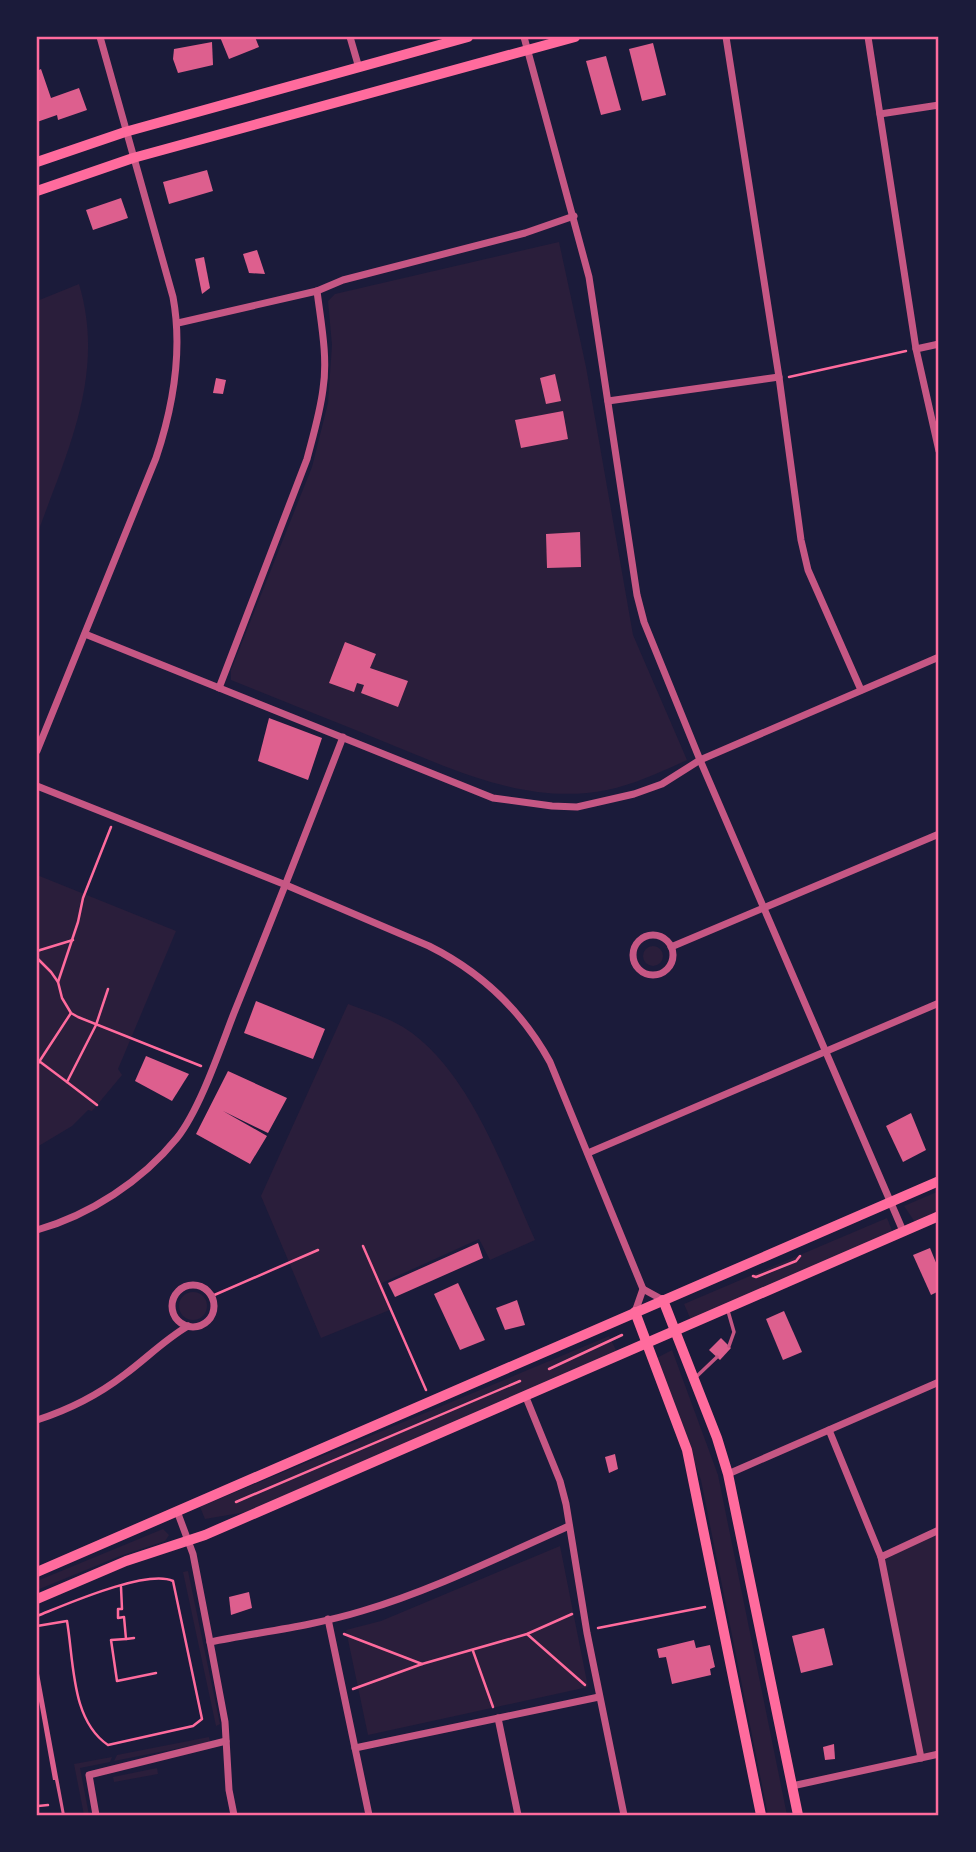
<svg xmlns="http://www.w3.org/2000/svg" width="976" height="1852" font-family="'Work Sans',sans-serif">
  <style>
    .green { fill: #2a1e3b }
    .building { fill: #dd5f8e }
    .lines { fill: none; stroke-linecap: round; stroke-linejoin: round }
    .path { stroke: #ff6b9d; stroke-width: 2.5 }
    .service { stroke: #c65784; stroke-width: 3.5 }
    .minor { stroke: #c65784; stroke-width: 7 }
    .secondary { stroke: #ff6b9d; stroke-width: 10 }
    .neatline { fill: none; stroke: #ff6b9d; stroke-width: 2.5 }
  </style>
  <rect width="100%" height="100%" fill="#1b1b3a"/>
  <g class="green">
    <path d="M559,242L586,367L633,635L687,760C661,772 635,784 607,790C527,806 452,769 380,740C331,720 281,700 231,680V670L312,467L328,403L332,345L328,301L335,294Z"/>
    <path d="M79,284C106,374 67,451 37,535V301Z"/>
    <polygon points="37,875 176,931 118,1069 122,1075 92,1111 88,1110 72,1126 37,1147"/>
    <circle cx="653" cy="956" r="10"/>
    <path d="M348,1004C367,1011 386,1017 403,1027C469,1068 504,1171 535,1240L490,1260L479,1239L382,1283L392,1309L321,1338L261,1196Z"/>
    <polygon points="939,1191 939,1212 915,1222 904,1206"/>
    <polygon points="887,1218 893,1233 691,1320 684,1304"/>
    <circle cx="193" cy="1306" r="14"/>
    <polygon points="609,1336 617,1352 246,1512 205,1519 200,1507"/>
    <polygon points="672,1350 718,1475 787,1815 768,1815 701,1480 655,1359"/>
    <polygon points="163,1529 169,1535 165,1541 120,1556 37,1590 37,1581"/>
    <polygon points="939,1530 939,1754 921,1758 881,1557"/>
    <polygon points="560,1546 588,1687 368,1735 346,1630 381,1621"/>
    <polygon points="188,1571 220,1724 216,1726 183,1572"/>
    <polygon points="209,1737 210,1742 114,1761 117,1755"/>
    <polygon points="112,1757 110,1762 80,1768 89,1815 84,1815 74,1764"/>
    <polygon points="157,1768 158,1774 114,1782 113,1777"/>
  </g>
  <g class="building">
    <polygon points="220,37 255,37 259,47 229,59"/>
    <polygon points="212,42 213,65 178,73 173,59 174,49"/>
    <polygon points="653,43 666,95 642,101 629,49"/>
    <polygon points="606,56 621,110 601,115 586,61"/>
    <polygon points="41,69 51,98 79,88 87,110 58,120 57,115 37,122 37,71"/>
    <polygon points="207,170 213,191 169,204 163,182"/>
    <polygon points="121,198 128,218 93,230 86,210"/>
    <polygon points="257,250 265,274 249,273 243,254"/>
    <polygon points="204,257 210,288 202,294 195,259"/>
    <polygon points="555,374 561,401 546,404 540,378"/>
    <polygon points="216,378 226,380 223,394 213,393"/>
    <polygon points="563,411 568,439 521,448 515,420"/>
    <polygon points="580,532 581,567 547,568 546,534"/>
    <polygon points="345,642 376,654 370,668 408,681 398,707 361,693 364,685 357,683 354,692 329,683"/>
    <polygon points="269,718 322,738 308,780 258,761"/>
    <polygon points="256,1001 325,1029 313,1059 244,1033"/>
    <polygon points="146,1056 189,1074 172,1101 135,1081"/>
    <polygon points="228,1071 287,1098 268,1133 223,1111 267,1136 250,1164 196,1134"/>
    <polygon points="911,1113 926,1150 903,1162 886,1126"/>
    <polygon points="478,1243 483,1258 395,1297 388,1283"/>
    <polygon points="930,1248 939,1270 939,1291 931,1295 913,1255"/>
    <polygon points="458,1283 485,1340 460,1350 434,1294"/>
    <polygon points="517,1300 525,1325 505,1330 496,1308"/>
    <polygon points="784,1311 802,1352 783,1360 766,1319"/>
    <polygon points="721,1338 731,1348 720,1360 709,1350"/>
    <polygon points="615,1454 618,1469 609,1473 605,1457"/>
    <polygon points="249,1592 252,1608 231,1615 229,1597"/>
    <polygon points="824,1628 833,1665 801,1673 792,1636"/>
    <polygon points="694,1640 696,1648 710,1645 715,1667 710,1669 711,1675 672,1684 666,1657 659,1658 657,1649"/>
    <polygon points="37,1668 38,1668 65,1815 62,1815 55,1780 53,1780 37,1690"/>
    <polygon points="834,1744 835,1759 825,1760 823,1747"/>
  </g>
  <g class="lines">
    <g class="path">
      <polyline points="789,377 906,351"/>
      <polyline points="111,827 83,898 78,922 58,982 62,998 71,1013 78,1017 201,1066"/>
      <polyline points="37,951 73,940"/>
      <polyline points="37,958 51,972 58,982"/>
      <polyline points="39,1061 67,1082"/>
      <polyline points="37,1065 71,1013"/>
      <polyline points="97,1105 67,1082 96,1025 108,989"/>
      <polyline points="363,1246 426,1390"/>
      <polyline points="753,1276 756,1277 796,1261 800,1256"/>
      <polyline points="212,1296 318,1250"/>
      <polyline points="549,1369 622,1335"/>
      <polyline points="236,1502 520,1381"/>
      <polyline points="121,1587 122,1609 118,1609 118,1618 124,1617 126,1639 134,1638"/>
      <path d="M37,1616C65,1605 146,1569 173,1581L202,1719L193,1726L108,1745C71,1720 74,1662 67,1621L37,1626"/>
      <polyline points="598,1628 705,1607"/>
      <polyline points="344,1634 422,1664"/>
      <polyline points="527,1634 585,1685"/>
      <polyline points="126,1639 111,1640 117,1681 156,1673"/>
      <polyline points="473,1651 493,1707"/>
      <polyline points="353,1689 422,1664 527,1634 572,1614"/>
      <polyline points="37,1795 37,1806"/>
      <polyline points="38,1806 48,1805"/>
    </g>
    <g class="service">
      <polyline points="728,1311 734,1332 729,1346"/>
      <polyline points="696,1377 717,1357"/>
    </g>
    <g class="minor">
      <polyline points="350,37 359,68"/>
      <polyline points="524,37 589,277 637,595 644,622 700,760 903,1231"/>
      <polyline points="726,37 779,377 801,540 808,570 861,690"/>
      <polyline points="868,37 916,349 939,451"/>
      <polyline points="880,114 939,105"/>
      <polyline points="178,323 317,291 343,280 525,233 574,216"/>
      <polyline points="916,349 939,344"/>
      <polyline points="608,401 779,377"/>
      <polyline points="85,634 493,798 552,806 577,807 634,794 662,784 700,760 939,657"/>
      <path d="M219,688L307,459C313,436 320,413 323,389C328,357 321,323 317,291"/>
      <path d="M37,751L156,458C173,407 183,351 173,297L100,37"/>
      <path d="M37,786L286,885L429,946C481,972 522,1011 550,1062L643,1289L635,1312"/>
      <circle cx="653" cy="955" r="20"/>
      <polyline points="671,947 939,834"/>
      <polyline points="588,1153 939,1003"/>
      <path d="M37,1230C90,1215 142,1181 177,1138C200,1109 220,1049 234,1013C271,922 307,830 343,737"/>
      <circle cx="193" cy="1306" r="21"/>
      <polyline points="643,1289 663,1300"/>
      <polyline points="525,1395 560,1481 566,1504 587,1633 624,1815"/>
      <path d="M37,1420C68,1410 98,1395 124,1375C146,1359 164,1340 188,1326"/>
      <polyline points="829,1430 881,1557 921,1758"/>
      <polyline points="728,1474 939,1382"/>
      <polyline points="177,1511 193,1554 210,1642 225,1722 229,1790 234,1815"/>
      <polyline points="881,1557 939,1530"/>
      <polyline points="328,1619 369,1815"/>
      <path d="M210,1642C260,1632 313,1626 362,1611C433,1590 501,1556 569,1526"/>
      <polyline points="498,1718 518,1815"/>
      <polyline points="355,1748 599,1697"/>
      <polyline points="792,1786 939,1754"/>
      <polyline points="96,1815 89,1775 226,1741"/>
    </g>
    <g class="secondary">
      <polyline points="37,162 125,132 468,37"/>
      <polyline points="37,191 133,158 575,37"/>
      <polyline points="663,1300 717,1438 728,1474 798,1815"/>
      <polyline points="635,1312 687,1450 761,1815"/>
      <polyline points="37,1572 939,1181"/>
      <polyline points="37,1599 126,1561 205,1535 939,1216"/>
    </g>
  </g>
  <rect width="976" height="1852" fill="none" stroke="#1b1b3a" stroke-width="77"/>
  <rect x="38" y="38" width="899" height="1776" class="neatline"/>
</svg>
